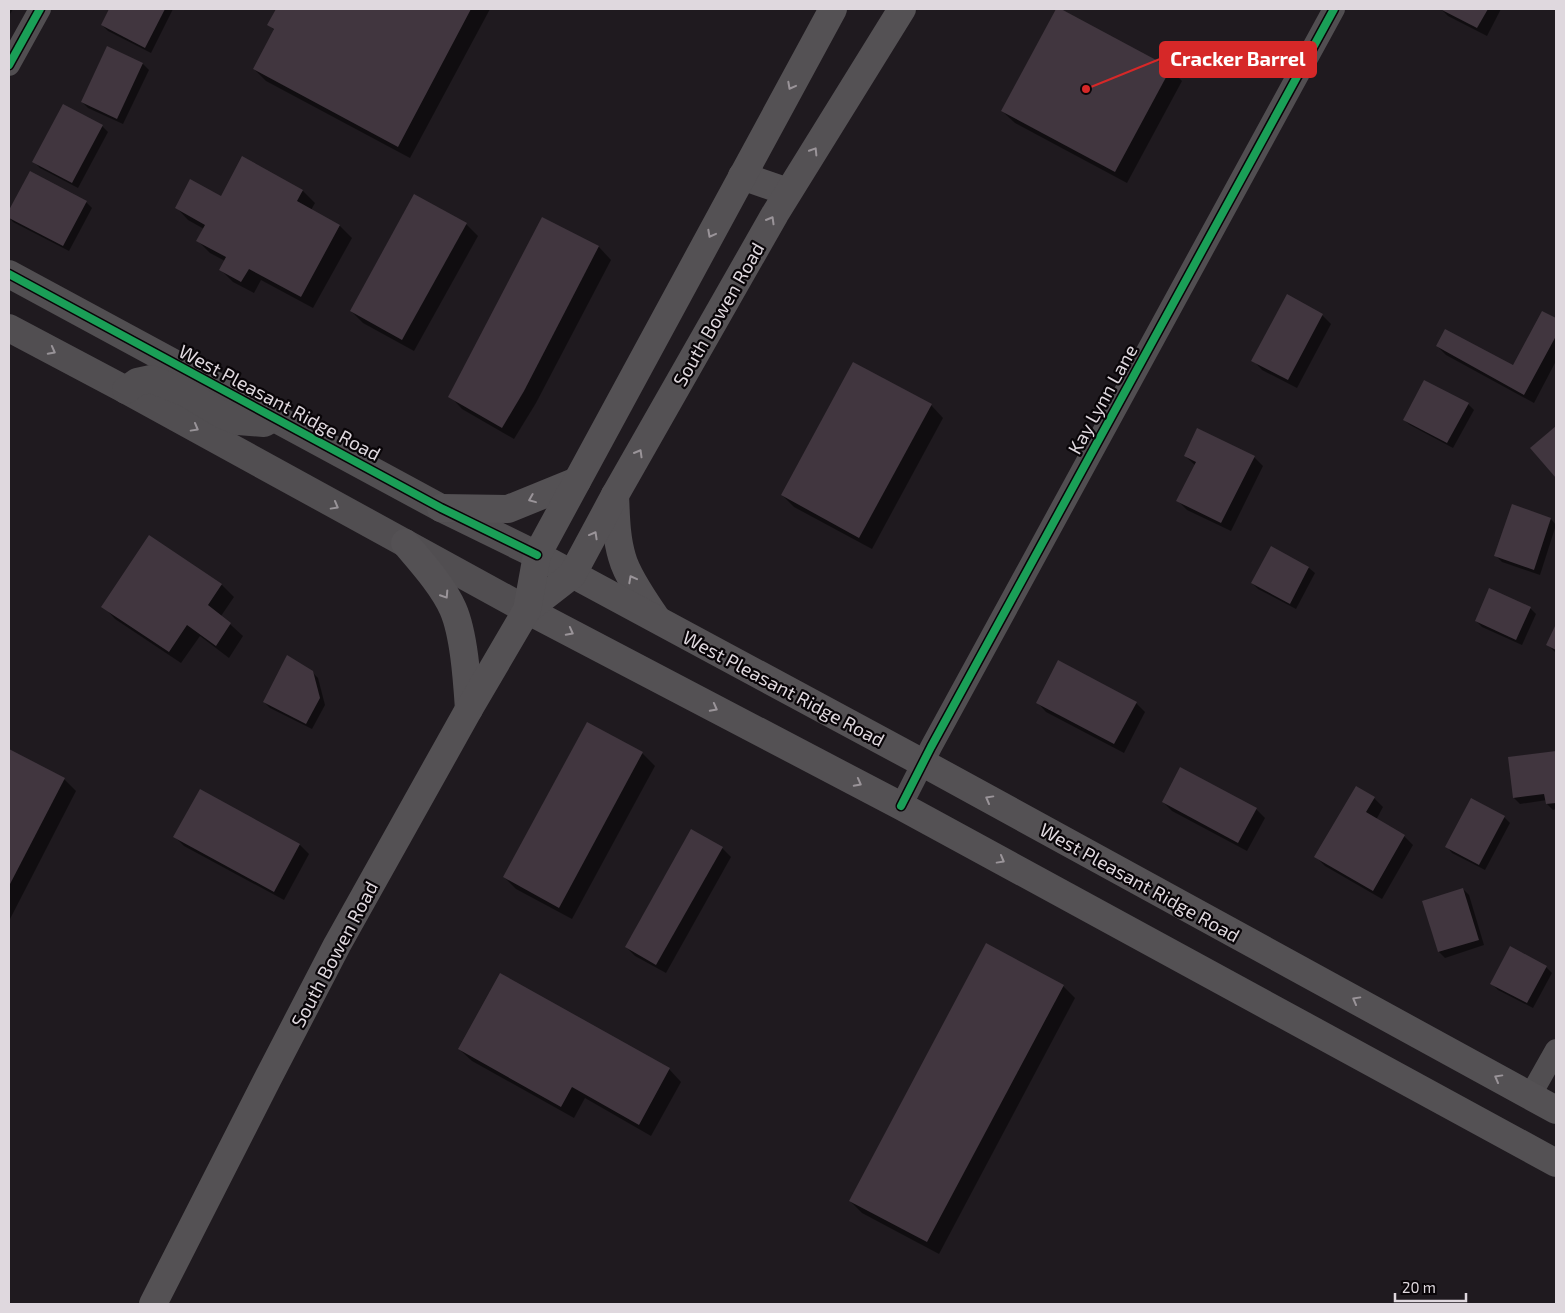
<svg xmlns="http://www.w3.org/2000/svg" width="1565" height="1313" font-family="'Exo 2',sans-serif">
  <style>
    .shadow { fill: #0007 }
    .building { fill: #41363f }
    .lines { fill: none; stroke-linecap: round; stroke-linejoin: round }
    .minor { stroke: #514e51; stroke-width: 22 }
    .tertiary { stroke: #514e51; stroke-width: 28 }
    .secondary { stroke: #545154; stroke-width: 28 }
    .cycleway-casing { stroke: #090508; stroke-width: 11 }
    .cycleway { stroke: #1a9f57; stroke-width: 8 }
    .oneway { stroke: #9a9499 }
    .oneway2 { stroke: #989398 }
    .labels { text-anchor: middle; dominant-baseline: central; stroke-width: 4.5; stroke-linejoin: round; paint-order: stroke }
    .street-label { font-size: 19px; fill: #dfd8de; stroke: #090508 }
    .leader { fill: none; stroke: #d62828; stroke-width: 2 }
    .callout-dot { fill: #d62828; stroke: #090508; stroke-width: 2 }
    .callout { fill: #d62828; stroke: #d62828; stroke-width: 2 }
    .callout-label { font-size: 20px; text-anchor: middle; font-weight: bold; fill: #fff }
  </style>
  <rect width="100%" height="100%" fill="#1f1a1f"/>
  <g class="shadow">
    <polygon points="9,9 13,9 9,16"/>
    <polygon points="111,9 173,9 151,53 108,31 102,25"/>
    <polygon points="277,9 490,9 410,158 266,81 254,69 274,30 269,25"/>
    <polygon points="1057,9 1170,69 1182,81 1127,183 1015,123 1002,111"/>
    <polygon points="1441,9 1501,9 1487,36 1448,16"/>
    <polygon points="108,48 143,64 149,70 123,124 88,108 82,102"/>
    <polygon points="102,126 108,132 78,188 40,168 34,162"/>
    <polygon points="30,173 86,202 92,208 69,251 13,222 9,217 9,213"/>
    <polygon points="303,191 315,203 311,210 340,226 352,238 313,308 261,280 254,293 233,282 221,270 225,261 210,253 198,241 204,229 188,220 176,207 221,198"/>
    <polygon points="542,219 599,247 611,260 536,403 514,439 462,409 450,396"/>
    <polygon points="466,224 478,236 414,351 363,323 351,311"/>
    <polygon points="1543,313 1556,320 1556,361 1534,403 1446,355 1437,346 1513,366"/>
    <polygon points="1322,315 1331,324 1297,388 1262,370 1253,360"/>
    <polygon points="1468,404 1474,410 1453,448 1410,425 1404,420"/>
    <polygon points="931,405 943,418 872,549 794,507 782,495"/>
    <polygon points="1185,456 1254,457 1263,466 1231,531 1187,510 1178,501 1195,465"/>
    <polygon points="1551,519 1556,525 1540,575 1502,562 1496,556"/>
    <polygon points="1309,568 1315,573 1296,609 1258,589 1252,583"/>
    <polygon points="222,585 234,597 221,616 243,636 229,658 200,636 181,663 115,619 103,606"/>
    <polygon points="1530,608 1536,614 1522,645 1482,627 1476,621"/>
    <polygon points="1556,627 1556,653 1547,644"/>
    <polygon points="312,672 318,678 325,705 312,729 270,708 264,702"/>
    <polygon points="1037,702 1136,703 1145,712 1124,753 1046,712"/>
    <polygon points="587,723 643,754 655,766 572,919 516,889 504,877"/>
    <polygon points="9,750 64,779 76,791 9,921"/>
    <polygon points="1556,752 1556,809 1553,810 1547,804 1547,800 1520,804 1514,798 1509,758"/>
    <polygon points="200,791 300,845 309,854 284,900 184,846 175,837"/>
    <polygon points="1374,798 1383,807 1376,820 1404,836 1413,845 1382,899 1325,866 1316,857"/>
    <polygon points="1472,800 1504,817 1510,823 1485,870 1452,853 1447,847"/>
    <polygon points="1163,802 1256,809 1265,818 1247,851 1172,811"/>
    <polygon points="722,848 731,857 666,973 635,956 626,947"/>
    <polygon points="1463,889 1469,895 1484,945 1445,958 1439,952 1423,902"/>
    <polygon points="1546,967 1552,973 1533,1008 1498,990 1492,984"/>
    <polygon points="501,975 669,1069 681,1082 651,1136 585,1098 574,1118 472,1061 459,1049"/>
    <polygon points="1063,986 1075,998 939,1254 862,1213 850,1201"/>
  </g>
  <g class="building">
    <polygon points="109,9 165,9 145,48 101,25"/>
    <polygon points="276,9 471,9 398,147 253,69 274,29 267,25"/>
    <polygon points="1056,9 1061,9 1171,68 1115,172 1001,111"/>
    <polygon points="1440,9 1488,9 1477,28"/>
    <polygon points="107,46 143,63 117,119 81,102"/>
    <polygon points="63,104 103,125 72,183 32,162"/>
    <polygon points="242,156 303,190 297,201 340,225 301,297 249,269 241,282 219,270 226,257 196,241 205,225 175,208 190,179 221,196"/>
    <polygon points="30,171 87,201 63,246 9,218 9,210"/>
    <polygon points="414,194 467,223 402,340 350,311"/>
    <polygon points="542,217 599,246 524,391 502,428 448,397"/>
    <polygon points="1287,294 1323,314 1288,380 1251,361"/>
    <polygon points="1542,311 1556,318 1556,336 1524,395 1436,346 1445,329 1513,365"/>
    <polygon points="853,362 932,404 859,538 781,495"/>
    <polygon points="1424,380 1469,403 1447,443 1403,420"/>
    <polygon points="1556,426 1556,478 1530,448"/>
    <polygon points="1197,428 1255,456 1221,523 1176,501 1196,462 1184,456"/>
    <polygon points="1512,504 1551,518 1534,570 1494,556"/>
    <polygon points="149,535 222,584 208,605 231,623 216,646 187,625 169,652 101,607"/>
    <polygon points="1271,546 1309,567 1290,604 1251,583"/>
    <polygon points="1489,588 1531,607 1516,640 1475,621"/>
    <polygon points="1556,624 1556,650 1546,645"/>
    <polygon points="287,655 313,671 320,698 306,724 263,702"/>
    <polygon points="1058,660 1137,702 1114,744 1036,703"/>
    <polygon points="587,722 643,752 559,908 503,877"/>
    <polygon points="9,749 65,778 9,886"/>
    <polygon points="1556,751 1556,803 1546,804 1544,794 1513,798 1508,757"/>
    <polygon points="1180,767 1257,808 1238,843 1162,802"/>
    <polygon points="1356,786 1375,797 1366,812 1405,835 1373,891 1314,857"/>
    <polygon points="200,789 300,844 274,892 173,837"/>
    <polygon points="1471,798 1505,816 1479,865 1445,847"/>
    <polygon points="691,829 723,847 656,965 625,947"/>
    <polygon points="1463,888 1479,940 1438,952 1422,901"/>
    <polygon points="986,943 1064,985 927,1242 849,1201"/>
    <polygon points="1510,946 1547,966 1527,1003 1490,984"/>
    <polygon points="500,973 670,1068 639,1125 572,1087 561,1107 458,1049"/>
  </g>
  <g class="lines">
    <g class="minor">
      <polyline points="9,65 40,9"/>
      <polyline points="901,806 931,747 1334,9"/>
      <polyline points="1530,1096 1556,1050"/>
    </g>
    <g class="tertiary">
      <polyline points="9,274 441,508 537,555"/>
      <polyline points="9,328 126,390 527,610"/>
      <polyline points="126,390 137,382 151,379 186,393 221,414 238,421 264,423 275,417"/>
    </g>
    <g class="secondary">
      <polyline points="742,176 788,192"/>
      <path d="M615,495C616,516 616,537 622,557C627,576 646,603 657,619"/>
      <polyline points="441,508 508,509 577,481"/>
      <path d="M405,543C421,562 443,586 453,609C464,634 467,680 469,709"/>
      <polyline points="537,555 923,763 1556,1110"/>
      <polyline points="527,610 901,806 1556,1163"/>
      <polyline points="527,610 572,575 615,495 775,214 902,9"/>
      <polyline points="153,1304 267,1080 337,945 469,709 527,610 537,555 833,9"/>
    </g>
    <g class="cycleway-casing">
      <g id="cycleway">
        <polyline points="9,65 40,9"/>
        <polyline points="9,274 441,508 537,555"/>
        <polyline points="901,806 931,747 1334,9"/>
      </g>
    </g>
    <use href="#cycleway" class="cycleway"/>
  </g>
  <defs><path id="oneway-chevron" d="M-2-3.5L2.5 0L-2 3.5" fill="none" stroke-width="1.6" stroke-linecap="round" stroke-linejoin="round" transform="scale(1.25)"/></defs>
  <g class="oneway">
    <use href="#oneway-chevron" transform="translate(791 86) rotate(118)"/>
    <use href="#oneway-chevron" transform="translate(814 151) rotate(-58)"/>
    <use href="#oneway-chevron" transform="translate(771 220) rotate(-60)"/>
    <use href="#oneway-chevron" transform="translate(711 234) rotate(118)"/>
    <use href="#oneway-chevron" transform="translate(639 453) rotate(-60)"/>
    <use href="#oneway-chevron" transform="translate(532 499) rotate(158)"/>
    <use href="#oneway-chevron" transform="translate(594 535) rotate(-61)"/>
    <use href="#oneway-chevron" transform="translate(632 579) rotate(-118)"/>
    <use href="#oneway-chevron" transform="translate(445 595) rotate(57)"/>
    <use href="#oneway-chevron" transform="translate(570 632) rotate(28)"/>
    <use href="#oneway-chevron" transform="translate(714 708) rotate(28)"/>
    <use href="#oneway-chevron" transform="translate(858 783) rotate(28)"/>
    <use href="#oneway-chevron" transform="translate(989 799) rotate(-151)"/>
    <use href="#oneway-chevron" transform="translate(1001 860) rotate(29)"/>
    <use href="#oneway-chevron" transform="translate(1356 1000) rotate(-151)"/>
    <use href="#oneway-chevron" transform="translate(1498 1078) rotate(-151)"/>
  </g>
  <g class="oneway2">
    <use href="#oneway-chevron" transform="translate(52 351) rotate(28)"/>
    <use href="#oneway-chevron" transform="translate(195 428) rotate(29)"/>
    <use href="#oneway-chevron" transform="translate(335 506) rotate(29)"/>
  </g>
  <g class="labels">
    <g class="street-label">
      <text transform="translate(718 314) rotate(-60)">South Bowen Road</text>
      <text transform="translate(1102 399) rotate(-61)">Kay Lynn Lane</text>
      <text transform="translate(280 402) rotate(28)">West Pleasant Ridge Road</text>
      <text transform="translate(784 688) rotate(28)">West Pleasant Ridge Road</text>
      <text transform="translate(1140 882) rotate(29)">West Pleasant Ridge Road</text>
      <text transform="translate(334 954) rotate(-62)">South Bowen Road</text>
    </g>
  </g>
  <path class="leader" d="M1086 89L1160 59"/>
  <circle class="callout-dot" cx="1086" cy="89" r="5"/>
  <rect class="callout" x="1160" y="42" width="156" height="35" rx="5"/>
  <g class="callout-label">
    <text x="1238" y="66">Cracker Barrel</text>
  </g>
  <rect width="1565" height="1313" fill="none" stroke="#dfd8de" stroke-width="20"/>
  <path d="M1395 1293v8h71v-8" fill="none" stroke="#dfd8de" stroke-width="2.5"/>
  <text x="1402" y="1293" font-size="15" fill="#dfd8de" stroke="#090508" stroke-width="4" paint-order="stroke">20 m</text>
</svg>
